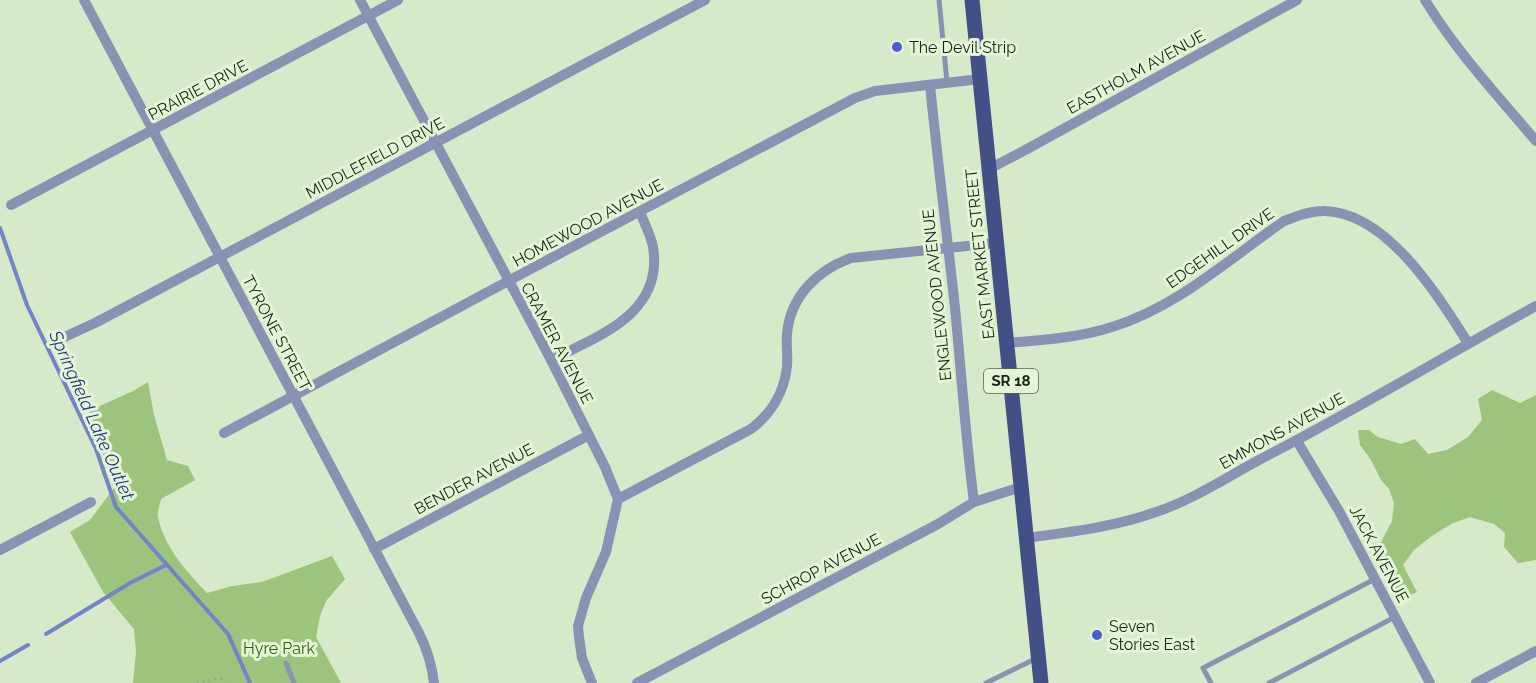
<svg xmlns="http://www.w3.org/2000/svg" width="1536" height="683" font-family="Raleway,sans-serif">
  <style>
    .green { fill: #9cc47d }
    .lines { fill: none; stroke-linecap: round; stroke-linejoin: round }
    .stream { stroke: #7284ca; stroke-width: 4 }
    .path { stroke: #909e86; stroke-width: 2; stroke-dasharray: 1.5 4.5; stroke-linecap: butt }
    .service { stroke: #8992b2; stroke-width: 5 }
    .minor { stroke: #8992b2; stroke-width: 10 }
    .primary { stroke: #435086; stroke-width: 15 }
    .poi-dot { fill: #4a5cd1; stroke: #e3f6d6; stroke-width: 2 }
    .labels { text-anchor: middle; dominant-baseline: central; stroke-width: 6; stroke-linejoin: round; paint-order: stroke }
    .shield { fill: #e3f6d6; stroke: #586251; stroke-width: 1.5 }
    .shield-label { font-size: 15px; font-weight: bold; fill: #1d2318 }
    .poi-label { font-size: 16px; fill: #1d2318; stroke: #e3f6d6; text-anchor: start }
    .street-label { font-size: 16px; fill: #1d2318; stroke: #e3f6d6 }
    .park-label { font-size: 16px; fill: #385c11; stroke: #e3f6d6 }
    .water-label { font-size: 18px; font-style: italic; fill: #283385; stroke: #e3f6d6 }
  </style>
  <rect width="100%" height="100%" fill="#d6e9c9"/>
  <g class="green">
    <path d="M148,382L154,415L167,460L188,466L195,480L161,499C160,505 157,511 158,517C164,547 187,572 207,593L232,586L262,582L332,556L345,579L326,601L320,616L316,637L341,683H133L136,652L134,629L103,592L70,532L90,520L114,488L89,411L133,391Z"/>
    <polygon points="1492,390 1520,403 1536,395 1536,560 1518,563 1504,547 1505,533 1494,524 1470,517 1451,524 1429,538 1414,550 1403,565 1417,592 1399,600 1387,580 1386,558 1379,546 1392,521 1394,503 1389,489 1381,480 1371,460 1360,445 1358,430 1369,430 1378,437 1401,444 1415,439 1428,454 1447,450 1468,437 1482,420 1478,399"/>
  </g>
  <g class="lines">
    <g class="stream">
      <polyline points="0,228 27,305 96,449 116,507 228,634 250,683"/>
      <polyline points="46,634 130,583 166,565"/>
      <polyline points="0,661 28,645"/>
    </g>
    <polyline class="path" points="197,683 218,679 226,679 229,683"/>
    <g class="service">
      <polyline points="939,0 947,82"/>
      <polyline points="286,663 294,683"/>
      <polyline points="986,683 1037,658"/>
      <polyline points="1211,683 1203,668 1375,579"/>
      <polyline points="1269,683 1395,617"/>
    </g>
    <g class="minor">
      <path d="M84,0L419,633C427,649 432,665 434,683"/>
      <polyline points="360,0 551,360 605,467 618,499 606,552 586,598 578,626 579,637 582,658 592,683"/>
      <path d="M1425,0C1456,51 1497,95 1536,141"/>
      <path d="M930,85C937,156 946,227 954,298C961,366 965,434 974,502"/>
      <polyline points="989,169 1029,148 1297,0"/>
      <polyline points="11,205 398,0"/>
      <polyline points="58,340 97,322 705,0"/>
      <path d="M1007,343C1042,340 1078,338 1112,327C1177,307 1229,259 1284,221C1297,216 1310,211 1324,211C1387,212 1438,296 1468,343"/>
      <path d="M551,360C598,336 664,314 653,247C651,235 644,223 640,212"/>
      <polyline points="224,433 555,256 855,98 875,91 980,79"/>
      <polyline points="1297,441 1339,511 1430,683"/>
      <path d="M618,499L751,429C771,414 784,392 787,367C788,356 786,345 787,334C790,297 817,270 851,258L996,243"/>
      <path d="M1026,538C1070,532 1114,527 1156,512C1192,500 1224,479 1257,461C1352,412 1443,357 1536,306"/>
      <polyline points="374,549 589,435"/>
      <polyline points="0,550 91,502"/>
      <polyline points="637,683 938,524 974,502 1021,487"/>
      <polyline points="1476,683 1536,651"/>
    </g>
    <polyline class="primary" points="972,0 1041,683"/>
  </g>
  <g class="poi-dot">
    <circle cx="897" cy="47" r="6"/>
    <circle cx="1097" cy="635" r="6"/>
  </g>
  <g class="labels">
    <rect class="shield" x="984" y="369" width="54" height="24" rx="4.5"/>
    <g class="shield-label">
      <text x="1011" y="381">SR 18</text>
    </g>
    <g class="poi-label">
      <text x="909" y="47">The Devil Strip</text>
      <text x="1109" y="626">Seven<tspan x="1109" dy="18">Stories East</tspan></text>
    </g>
    <g class="street-label">
      <text transform="translate(1136 72) rotate(-29)">EASTHOLM AVENUE</text>
      <text transform="translate(198 90) rotate(-28)">PRAIRIE DRIVE</text>
      <text transform="translate(375 158) rotate(-28)">MIDDLEFIELD DRIVE</text>
      <text transform="translate(588 223) rotate(-28)">HOMEWOOD AVENUE</text>
      <text transform="translate(1220 248) rotate(-35)">EDGEHILL DRIVE</text>
      <text transform="translate(980 254) rotate(-96)">EAST MARKET STREET</text>
      <text transform="translate(937 295) rotate(-96)">ENGLEWOOD AVENUE</text>
      <text transform="translate(277 333) rotate(62)">TYRONE STREET</text>
      <text transform="translate(557 343) rotate(62)">CRAMER AVENUE</text>
      <text transform="translate(1282 431) rotate(-29)">EMMONS AVENUE</text>
      <text transform="translate(474 479) rotate(-28)">BENDER AVENUE</text>
      <text transform="translate(1379 554) rotate(62)">JACK AVENUE</text>
      <text transform="translate(821 569) rotate(-28)">SCHROP AVENUE</text>
    </g>
    <g class="park-label">
      <text x="279" y="648">Hyre Park</text>
    </g>
    <g class="water-label">
      <text transform="translate(92 415) rotate(66)">Springfield Lake Outlet</text>
    </g>
  </g>
</svg>
